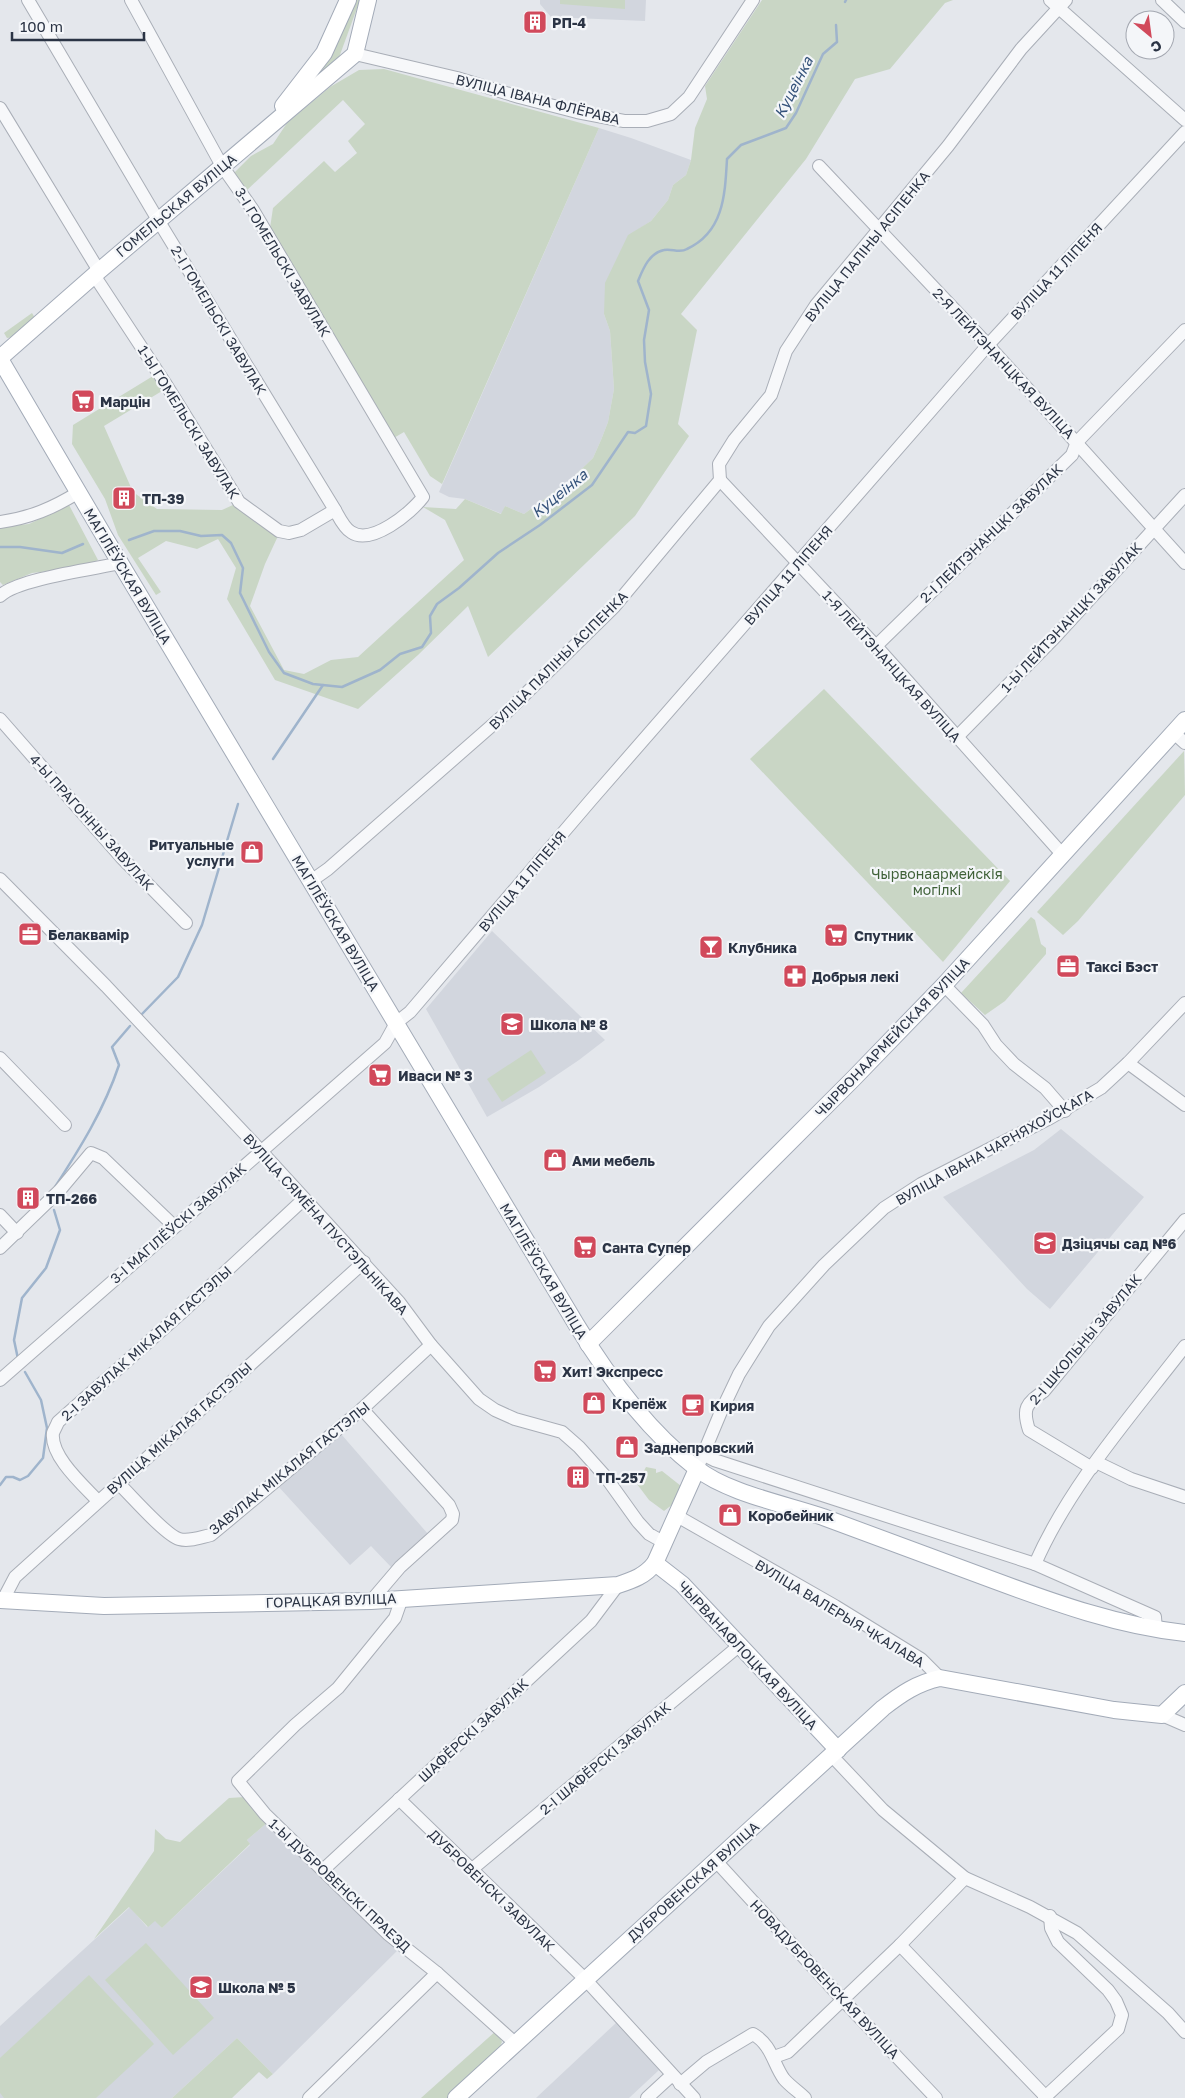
<svg xmlns="http://www.w3.org/2000/svg" width="1185" height="2098" font-family="'Golos Text',sans-serif">
  <style>
    .built { fill: #d2d6de }
    .green { fill: #c9d6c5 }
    .lines { fill: none; stroke-linecap: round; stroke-linejoin: round }
    .stream { stroke: #9fb4cc; stroke-width: 2.5 }
    .minor-casing { stroke: #a9aeb7; stroke-width: 14 }
    .major-casing { stroke: #a3abb8; stroke-width: 18 }
    .minor { stroke: #f7f8fa; stroke-width: 12 }
    .major { stroke: #fff; stroke-width: 16 }
    .labels { text-anchor: middle; dominant-baseline: central; stroke-width: 4.5; stroke-linejoin: round; paint-order: stroke }
    .poi-label { font-size: 14px; font-weight: bold; fill: #2b3445; stroke: #f4f6f9; text-anchor: start }
    .street-label { font-size: 14px; fill: #2b3445; stroke: #f4f6f9 }
    .park-label { font-size: 14px; fill: #3f6138; stroke: #f4f6f9 }
    .water-label { font-size: 15px; font-style: italic; fill: #34527a; stroke: #f4f6f9 }
  </style>
  <rect width="100%" height="100%" fill="#e4e7ec"/>
  <g class="built">
    <polygon points="540,0 646,0 645,21 551,17 540,4"/>
    <polygon points="599,128 631,138 691,160 686,175 673,185 668,200 651,221 628,236 604,314 610,331 614,389 608,422 601,440 593,458 570,480 524,514 505,506 502,514 465,499 449,497 439,492"/>
    <polygon points="492,931 605,1040 579,1060 539,1087 487,1117 426,1009"/>
    <polygon points="1061,1129 1144,1197 1050,1309 1027,1289 943,1197 1034,1150"/>
    <polygon points="341,1434 428,1534 392,1568 371,1546 350,1565 278,1486"/>
    <polygon points="268,1822 400,1948 273,2074 237,2038 172,2098 0,2098 0,2026 130,1907 147,1927 155,1920 162,1928 250,1845 247,1840"/>
    <polygon points="617,2022 659,2070 629,2098 536,2098"/>
  </g>
  <g class="green">
    <polygon points="353,0 360,0 337,63 323,77 310,79"/>
    <polygon points="560,0 625,0 625,9 560,4"/>
    <polygon points="762,0 953,0 945,3 890,69 855,79 806,159 681,314 697,330 678,424 689,436 635,516 488,657 468,606 418,655 358,709 275,680 227,599 236,568 218,539 197,549 166,541 138,558 161,592 156,595 118,535 105,499 72,444 73,425 153,376 162,391 104,426 133,492 157,509 222,510 235,504 255,522 278,536 265,564 250,606 284,670 304,674 331,660 358,657 464,560 445,520 423,507 456,509 465,499 501,514 505,506 524,514 570,480 593,458 601,440 608,422 614,389 610,331 604,314 605,283 628,235 651,221 668,200 673,185 686,175 691,160 695,128 707,99 705,86"/>
    <polygon points="384,69 599,128 442,484 430,476 404,432 392,439 270,228 273,208 324,161 335,172 357,153 348,141 365,124 343,100 246,191 234,173 251,156 273,144 287,123 330,87 359,70"/>
    <polygon points="32,313 35,318 14,337 7,338 4,333"/>
    <polygon points="69,505 98,560 84,567 32,573 3,585 0,582 0,527 29,524"/>
    <polygon points="824,689 1010,881 943,962 750,759"/>
    <polygon points="1184,751 1185,795 1078,921 1063,935 1037,912"/>
    <polygon points="1031,917 1035,920 1041,944 1046,948 1046,954 1005,1001 985,1015 961,993"/>
    <polygon points="531,1050 546,1073 502,1102 487,1079"/>
    <polygon points="646,1467 656,1469 656,1473 662,1471 681,1486 673,1504 664,1511 649,1500 637,1484"/>
    <polygon points="245,1797 268,1822 247,1840 250,1844 162,1928 155,1921 148,1927 129,1907 94,1939 154,1851 155,1829 166,1839 180,1842 229,1798"/>
    <polygon points="146,1943 214,2018 173,2055 105,1980"/>
    <polygon points="89,1975 154,2044 96,2098 4,2098 0,2093 0,2058"/>
    <polygon points="497,2030 502,2042 497,2053 448,2098 421,2098"/>
    <polygon points="237,2038 273,2074 267,2079 259,2072 232,2098 172,2098"/>
  </g>
  <g class="lines">
    <g class="stream">
      <polyline points="845,2 846,0"/>
      <path d="M129,540L154,531H180L201,536L222,535L231,543L243,568L240,593L269,652L284,673L313,684L342,687L380,670L400,654L422,647L431,633L430,616L437,604L459,588L498,553L540,525L592,485L628,432L635,433L646,426L651,394L645,362L644,340L649,310L638,281C643,269 649,253 664,250C672,248 679,254 687,249C724,232 725,194 727,159L741,145L786,128L796,113L823,54L837,42L836,25"/>
      <polyline points="0,547 20,547 62,553 83,544"/>
      <polyline points="273,759 323,685"/>
      <polyline points="142,1014 178,977 202,925 238,804"/>
      <path d="M55,1187C80,1148 104,1110 119,1065L112,1047L130,1026"/>
      <polyline points="18,1359 14,1340 22,1298 46,1268 60,1230 54,1210"/>
      <polyline points="0,1485 6,1477 13,1477 20,1480 28,1476 43,1458 47,1428 41,1400 25,1372"/>
    </g>
    <g class="minor-casing">
      <g id="minor">
        <path d="M28,0L158,220L335,510C339,517 344,528 351,532C371,546 411,513 423,497L253,210L222,166L131,0"/>
        <polyline points="1050,0 1185,120"/>
        <polyline points="1162,0 1185,22"/>
        <polyline points="355,54 457,78 519,97 577,112 624,121 647,121 671,114 689,97 753,0"/>
        <polyline points="0,108 99,271"/>
        <polyline points="819,166 988,345 1185,563"/>
        <polyline points="94,275 165,383 239,502 279,531 289,533 301,530 335,510"/>
        <polyline points="720,480 876,646 1062,854"/>
        <path d="M0,522C30,518 53,508 79,492"/>
        <path d="M0,596C17,579 94,569 121,563"/>
        <polyline points="876,646 1072,455 1077,442 1185,330"/>
        <polyline points="0,719 121,857 186,923"/>
        <polyline points="1174,733 1185,743"/>
        <polyline points="956,738 1056,636 1185,495"/>
        <polyline points="0,879 106,986 261,1151 399,1302 431,1345 479,1399 495,1410 515,1419 562,1432 579,1447 605,1476 638,1522 649,1534 665,1543"/>
        <polyline points="311,881 328,869 505,714 614,607 720,480 719,464 734,440 771,395 786,351 816,305 948,146 1021,49 1066,0"/>
        <polyline points="944,985 983,1025 996,1045 1014,1064 1045,1088 1065,1111"/>
        <polyline points="0,1058 65,1125"/>
        <polyline points="1128,1063 1185,1105"/>
        <polyline points="0,1215 17,1233"/>
        <polyline points="0,1248 60,1190 91,1153 103,1158 174,1226"/>
        <polyline points="0,1380 385,1043 396,1023 410,1012 591,800 988,345 1185,132"/>
        <polyline points="362,1409 449,1505 453,1514 452,1520 400,1567 371,1601"/>
        <polyline points="702,1454 714,1460 1035,1564 1155,1617 1156,1630"/>
        <polyline points="1096,1462 1131,1479 1185,1497"/>
        <path d="M1092,1468L1029,1430C1022,1408 1026,1404 1044,1391L1185,1220"/>
        <polyline points="697,1469 720,1414 739,1374 769,1326 824,1265 884,1208 921,1184 1050,1118 1101,1088 1128,1063 1185,1003"/>
        <path d="M118,1483C130,1494 165,1535 179,1539C189,1542 201,1537 211,1535L362,1409L431,1345"/>
        <path d="M98,1501C83,1485 50,1456 53,1433C54,1430 57,1425 58,1422L180,1314L304,1199"/>
        <polyline points="677,1516 835,1606 921,1659 940,1678"/>
        <path d="M1035,1564C1070,1484 1132,1415 1185,1346"/>
        <polyline points="402,1598 395,1618 338,1688 295,1725 238,1781 265,1814 388,1934 437,1973 515,2043"/>
        <polyline points="3,1600 15,1577 364,1262"/>
        <polyline points="1162,1715 1185,1725"/>
        <polyline points="832,1756 883,1810 965,1878 1030,1907 1077,1933 1168,2013 1185,2032"/>
        <polyline points="399,1799 585,1979 694,2098"/>
        <polyline points="715,1860 842,1999 936,2098"/>
        <polyline points="323,1870 591,1621 618,1585"/>
        <polyline points="471,1870 740,1645"/>
        <polyline points="900,1945 1047,2098"/>
        <polyline points="774,2057 788,2052 900,1945 965,1878"/>
        <path d="M680,2084L706,2062L753,2034C772,2045 773,2064 784,2079C790,2086 799,2092 805,2098"/>
        <polyline points="309,2098 437,1973"/>
        <polyline points="647,2098 672,2075"/>
        <polyline points="1044,2098 1118,2029 1122,2015 1116,2001 1108,1990 1058,1942 1051,1928 1050,1916"/>
      </g>
    </g>
    <g class="major-casing">
      <g id="major">
        <polyline points="283,106 324,53 348,0"/>
        <polyline points="0,358 99,271 355,54 368,0"/>
        <path d="M0,359L107,541L576,1324C608,1377 647,1430 696,1468C727,1493 785,1504 823,1517C880,1538 936,1559 993,1580C1055,1603 1119,1626 1185,1633"/>
        <polyline points="588,1344 854,1078 944,985 1185,720"/>
        <polyline points="655,1563 682,1584 838,1750"/>
        <path d="M0,1600L104,1606L371,1601L618,1585C633,1580 645,1576 655,1563L697,1469"/>
        <path d="M456,2098L883,1708C901,1694 917,1683 940,1678L1114,1710L1162,1715L1185,1693"/>
      </g>
    </g>
    <use href="#minor" class="minor"/>
    <use href="#major" class="major"/>
  </g>
  <defs>
    <g id="building-square" transform="scale(1.25)"><rect x="-9" y="-9" width="18" height="18" rx="4" fill="#d1495b" stroke="#f4f6f9"/><path d="M-4-6H4V6H1V3H-1V6H-4ZM-2.5-4.3h1.7v1.8h-1.7ZM.8-4.3h1.7v1.8H.8ZM-2.5-1h1.7V.8h-1.7ZM.8-1h1.7V.8H.8Z" fill="#fff"/></g>
    <g id="supermarket-square" transform="scale(1.25)"><rect x="-9" y="-9" width="18" height="18" rx="4" fill="#d1495b" stroke="#f4f6f9"/><path d="M-6-5.5h2.5l.6 2H6L4.5 2H-2.5L-4.4-4H-6ZM-1.5 3.2a1.3 1.3 0 1 0 .1 0ZM3 3.2a1.3 1.3 0 1 0 .1 0Z" fill="#fff"/></g>
    <g id="shop-square" transform="scale(1.25)"><rect x="-9" y="-9" width="18" height="18" rx="4" fill="#d1495b" stroke="#f4f6f9"/><path d="M-5-2.5h2.3a2.7 3.5 0 0 1 5.4 0H5L5.5 6h-11ZM-1.5-2.5h3a1.5 2.3 0 0 0-3 0Z" fill="#fff"/></g>
    <g id="office-square" transform="scale(1.25)"><rect x="-9" y="-9" width="18" height="18" rx="4" fill="#d1495b" stroke="#f4f6f9"/><path d="M-6-3h4V-5.5h4V-3h4V5H-6ZM-1-4.5V-3h2v-1.5ZM-6 0V1H6V0Z" fill="#fff"/></g>
    <g id="bar-square" transform="scale(1.25)"><rect x="-9" y="-9" width="18" height="18" rx="4" fill="#d1495b" stroke="#f4f6f9"/><path d="M-6-5H6L.8 .8V4.5H3.5V6h-7V4.5H-.8V.8Z" fill="#fff"/></g>
    <g id="pharmacy-square" transform="scale(1.25)"><rect x="-9" y="-9" width="18" height="18" rx="4" fill="#d1495b" stroke="#f4f6f9"/><path d="M-2-6h4v4h4v4h-4v4h-4v-4h-4v-4h4Z" fill="#fff"/></g>
    <g id="school-square" transform="scale(1.25)"><rect x="-9" y="-9" width="18" height="18" rx="4" fill="#d1495b" stroke="#f4f6f9"/><path d="M0-5L7-2L0 1L-7-2ZM-4 1L0 2.5L4 1V4Q0 6-4 4Z" fill="#fff"/></g>
    <g id="cafe-square" transform="scale(1.25)"><rect x="-9" y="-9" width="18" height="18" rx="4" fill="#d1495b" stroke="#f4f6f9"/><path d="M-5.5-4.5H6V0H3Q3 3.5 0 3.5H-2.5Q-5.5 3.5-5.5 0ZM3-3.2v2h1.7v-2ZM-6 4.5H4V6H-6Z" fill="#fff"/></g>
  </defs>
  <g fill-rule="evenodd">
    <use href="#building-square" x="535" y="22"/>
    <use href="#supermarket-square" x="83" y="401"/>
    <use href="#building-square" x="124" y="498"/>
    <use href="#shop-square" x="252" y="852"/>
    <use href="#office-square" x="30" y="934"/>
    <use href="#supermarket-square" x="836" y="935"/>
    <use href="#bar-square" x="711" y="947"/>
    <use href="#office-square" x="1068" y="966"/>
    <use href="#pharmacy-square" x="795" y="976"/>
    <use href="#school-square" x="512" y="1024"/>
    <use href="#supermarket-square" x="380" y="1075"/>
    <use href="#shop-square" x="555" y="1160"/>
    <use href="#building-square" x="28" y="1198"/>
    <use href="#school-square" x="1045" y="1243"/>
    <use href="#supermarket-square" x="585" y="1247"/>
    <use href="#supermarket-square" x="545" y="1371"/>
    <use href="#shop-square" x="594" y="1403"/>
    <use href="#cafe-square" x="693" y="1405"/>
    <use href="#shop-square" x="627" y="1447"/>
    <use href="#building-square" x="578" y="1477"/>
    <use href="#shop-square" x="730" y="1515"/>
    <use href="#school-square" x="201" y="1987"/>
  </g>
  <g class="labels">
    <g class="poi-label">
      <text x="552" y="22">РП-4</text>
      <text x="100" y="401">Марцін</text>
      <text x="142" y="498">ТП-39</text>
      <text x="234" y="844" text-anchor="end">Ритуальные<tspan x="234" dy="16">услуги</tspan></text>
      <text x="48" y="934">Белаквамір</text>
      <text x="854" y="935">Спутник</text>
      <text x="728" y="947">Клубника</text>
      <text x="1086" y="966">Таксі Бэст</text>
      <text x="812" y="976">Добрыя лекі</text>
      <text x="530" y="1024">Школа № 8</text>
      <text x="398" y="1075">Иваси № 3</text>
      <text x="572" y="1160">Ами мебель</text>
      <text x="46" y="1198">ТП-266</text>
      <text x="1062" y="1243">Дзіцячы сад №6</text>
      <text x="602" y="1247">Санта Супер</text>
      <text x="562" y="1371">Хит! Экспресс</text>
      <text x="612" y="1403">Крепёж</text>
      <text x="710" y="1405">Кирия</text>
      <text x="644" y="1447">Заднепровский</text>
      <text x="596" y="1477">ТП-257</text>
      <text x="748" y="1515">Коробейник</text>
      <text x="218" y="1987">Школа № 5</text>
    </g>
    <g class="street-label">
      <text transform="translate(538 99) rotate(14)">ВУЛІЦА ІВАНА ФЛЁРАВА</text>
      <text transform="translate(176 205) rotate(-40)">ГОМЕЛЬСКАЯ ВУЛІЦА</text>
      <text transform="translate(867 246) rotate(-51)">ВУЛІЦА ПАЛІНЫ АСІПЕНКА</text>
      <text transform="translate(283 262) rotate(59)">3-І ГОМЕЛЬСКІ ЗАВУЛАК</text>
      <text transform="translate(1056 271) rotate(-47)">ВУЛІЦА 11 ЛІПЕНЯ</text>
      <text transform="translate(219 320) rotate(59)">2-І ГОМЕЛЬСКІ ЗАВУЛАК</text>
      <text transform="translate(1004 363) rotate(47)">2-Я ЛЕЙТЭНАНЦКАЯ ВУЛІЦА</text>
      <text transform="translate(189 422) rotate(58)">1-Ы ГОМЕЛЬСКІ ЗАВУЛАК</text>
      <text transform="translate(991 533) rotate(-44)">2-І ЛЕЙТЭНАНЦКІ ЗАВУЛАК</text>
      <text transform="translate(788 575) rotate(-49)">ВУЛІЦА 11 ЛІПЕНЯ</text>
      <text transform="translate(128 576) rotate(59)">МАГІЛЁЎСКАЯ ВУЛІЦА</text>
      <text transform="translate(1071 617) rotate(-47)">1-Ы ЛЕЙТЭНАНЦКІ ЗАВУЛАК</text>
      <text transform="translate(558 660) rotate(-45)">ВУЛІЦА ПАЛІНЫ АСІПЕНКА</text>
      <text transform="translate(892 666) rotate(48)">1-Я ЛЕЙТЭНАНЦКАЯ ВУЛІЦА</text>
      <text transform="translate(92 822) rotate(48)">4-Ы ПРАГОННЫ ЗАВУЛАК</text>
      <text transform="translate(522 881) rotate(-50)">ВУЛІЦА 11 ЛІПЕНЯ</text>
      <text transform="translate(336 923) rotate(59)">МАГІЛЁЎСКАЯ ВУЛІЦА</text>
      <text transform="translate(892 1037) rotate(-46)">ЧЫРВОНААРМЕЙСКАЯ ВУЛІЦА</text>
      <text transform="translate(994 1147) rotate(-29)">ВУЛІЦА ІВАНА ЧАРНЯХОЎСКАГА</text>
      <text transform="translate(178 1223) rotate(-41)">3-І МАГІЛЁЎСКІ ЗАВУЛАК</text>
      <text transform="translate(326 1224) rotate(48)">ВУЛІЦА СЯМЁНА ПУСТЭЛЬНІКАВА</text>
      <text transform="translate(544 1271) rotate(59)">МАГІЛЁЎСКАЯ ВУЛІЦА</text>
      <text transform="translate(1085 1339) rotate(-50)">2-І ШКОЛЬНЫ ЗАВУЛАК</text>
      <text transform="translate(146 1343) rotate(-42)">2-І ЗАВУЛАК МІКАЛАЯ ГАСТЭЛЫ</text>
      <text transform="translate(179 1428) rotate(-42)">ВУЛІЦА МІКАЛАЯ ГАСТЭЛЫ</text>
      <text transform="translate(289 1468) rotate(-39)">ЗАВУЛАК МІКАЛАЯ ГАСТЭЛЫ</text>
      <text transform="translate(331 1600) rotate(-2)">ГОРАЦКАЯ ВУЛІЦА</text>
      <text transform="translate(840 1613) rotate(31)">ВУЛІЦА ВАЛЕРЫЯ ЧКАЛАВА</text>
      <text transform="translate(748 1655) rotate(47)">ЧЫРВАНАФЛОЦКАЯ ВУЛІЦА</text>
      <text transform="translate(473 1730) rotate(-43)">ШАФЁРСКІ ЗАВУЛАК</text>
      <text transform="translate(605 1758) rotate(-40)">2-І ШАФЁРСКІ ЗАВУЛАК</text>
      <text transform="translate(693 1881) rotate(-42)">ДУБРОВЕНСКАЯ ВУЛІЦА</text>
      <text transform="translate(340 1885) rotate(43)">1-Ы ДУБРОВЕНСКІ ПРАЕЗД</text>
      <text transform="translate(492 1890) rotate(44)">ДУБРОВЕНСКІ ЗАВУЛАК</text>
      <text transform="translate(825 1979) rotate(47)">НОВАДУБРОВЕНСКАЯ ВУЛІЦА</text>
    </g>
    <g class="park-label">
      <text x="937" y="873">Чырвонаармейскія<tspan x="937" dy="16">могілкі</tspan></text>
    </g>
    <g class="water-label">
      <text transform="translate(793 87) rotate(-63)">Куцеінка</text>
      <text transform="translate(559 493) rotate(-39)">Куцеінка</text>
    </g>
  </g>
  <g transform="translate(1150 35) rotate(151)"><circle r="24" fill="#f4f6f9" stroke="#a4a8b1"/>
  <path d="M0-4L9 19L0 12L-9 19Z" fill="#d1495b"/>
  <text y="-8" font-size="14" font-weight="bold" text-anchor="middle" fill="#2b3445">С</text>
  </g>
  <path d="M12 32v8h132v-8" fill="none" stroke="#2b3445" stroke-width="2.5"/>
  <text x="20" y="32" font-size="15" fill="#2b3445" stroke="#f4f6f9" stroke-width="4" paint-order="stroke">100 m</text>
</svg>
